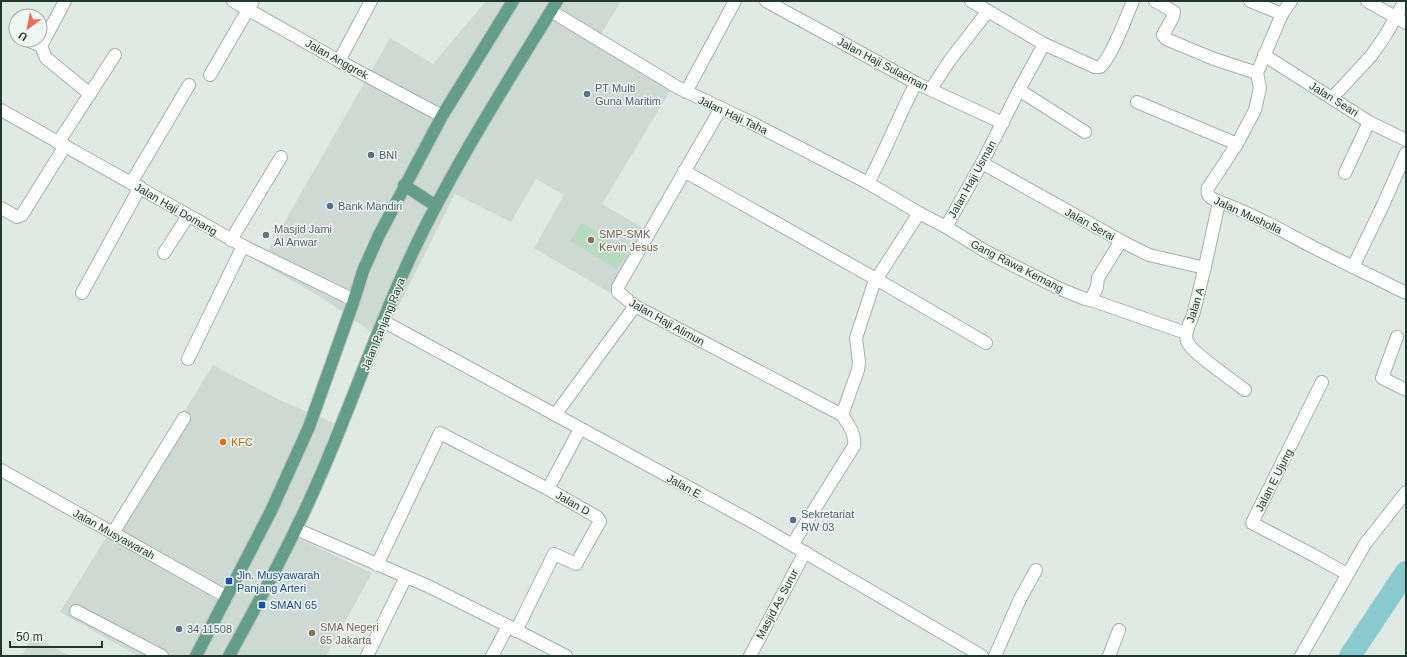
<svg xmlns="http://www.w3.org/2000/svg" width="1407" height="657" font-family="Arial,sans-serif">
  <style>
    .built { fill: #cdd9d3 }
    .green { fill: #b8dbbe }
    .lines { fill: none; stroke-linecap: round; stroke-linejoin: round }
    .river { stroke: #88cace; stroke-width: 22 }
    .minor-casing { stroke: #a2b1aa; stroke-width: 14 }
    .primary-casing { stroke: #bcc4c1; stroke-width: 14 }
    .minor { stroke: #fff; stroke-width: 12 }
    .primary { stroke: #649e8a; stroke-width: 12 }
    .service-dot { fill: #5c6f8a; stroke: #eff7f2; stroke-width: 1.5 }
    .worship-dot { fill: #6b7280; stroke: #eff7f2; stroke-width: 1.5 }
    .education-dot { fill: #8d6e63; stroke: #eff7f2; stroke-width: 1.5 }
    .food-dot { fill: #e8710a; stroke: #eff7f2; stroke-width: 1.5 }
    .transit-dot { fill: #1a4fb4; stroke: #eff7f2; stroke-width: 1.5 }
    .labels { text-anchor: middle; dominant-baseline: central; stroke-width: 3; stroke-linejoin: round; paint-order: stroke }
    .street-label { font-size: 11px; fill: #203930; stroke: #eff7f2 }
    .service-label { font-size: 11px; fill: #4e5e75; stroke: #eff7f2; text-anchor: start }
    .worship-label { font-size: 11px; fill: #5b616d; stroke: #eff7f2; text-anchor: start }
    .education-label { font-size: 11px; fill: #785e54; stroke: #eff7f2; text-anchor: start }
    .food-label { font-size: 11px; fill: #c56008; stroke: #eff7f2; text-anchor: start }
    .transit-label { font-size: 11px; fill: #164399; stroke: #eff7f2; text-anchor: start }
  </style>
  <rect width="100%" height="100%" fill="#dfeae4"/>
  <g class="built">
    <polygon points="486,1 621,1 597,41 672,88 602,204 648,231 612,294 534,248 564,195 536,179 511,222 455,194 382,339 319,296 261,263 390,38 433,64"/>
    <polygon points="213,365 282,401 348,429 297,538 372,573 326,656 138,656 60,612"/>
    <polygon points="32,636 70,656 22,656"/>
  </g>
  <polygon class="green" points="581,223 628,250 617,269 570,241"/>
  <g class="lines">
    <polyline class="river" points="1350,656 1406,572"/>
    <g class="minor-casing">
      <g id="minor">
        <polyline points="233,1 339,61 442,116"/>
        <polyline points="766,1 916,83 1003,123"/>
        <polyline points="971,1 1044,44"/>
        <polyline points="1155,1 1174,12 1173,17 1163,35 1166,39 1214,59 1257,73"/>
        <path d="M1250,1L1282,14L1257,73L1260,88L1255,110L1237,144L1208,188C1205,198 1217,201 1225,204C1253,214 1279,229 1305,243C1338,260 1372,276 1406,293"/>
        <polyline points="1367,1 1406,23"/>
        <path d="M551,11L677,87L752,123L868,183L919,213L946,227L982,163L1019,90L1044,44L1095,67H1100C1111,59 1127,15 1133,1"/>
        <polyline points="1282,14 1291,1"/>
        <polyline points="27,40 41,46 46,58 90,94"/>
        <polyline points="41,46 65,1"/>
        <polyline points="1264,55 1369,122 1406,140"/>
        <polyline points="339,61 371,1"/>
        <polyline points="210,75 253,1"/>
        <polyline points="931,89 950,60 988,11"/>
        <polyline points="1019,90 1085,132"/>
        <polyline points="686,92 735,1"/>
        <polyline points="1332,98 1371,56 1385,36 1405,1"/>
        <polyline points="1137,102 1237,144"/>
        <polyline points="721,108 618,287 618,292 635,306 842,415"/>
        <polyline points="1,110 243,246 354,300"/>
        <polyline points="58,143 115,55"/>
        <polyline points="982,163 1125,243 1149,255 1205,268"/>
        <polyline points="684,171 876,279 986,343"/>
        <polyline points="1345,173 1369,122"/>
        <polyline points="131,183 189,85"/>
        <path d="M868,183C886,150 899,115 916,83"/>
        <path d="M1219,202C1211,240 1203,277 1193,315C1190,323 1184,332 1187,341C1191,353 1233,380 1245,390"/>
        <polyline points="1,208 17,217 22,215 65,146"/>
        <polyline points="946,227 985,251 1058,288 1085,299 1091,300 1186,333"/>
        <polyline points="231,240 281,157"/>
        <polyline points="164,253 188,216"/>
        <polyline points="1353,267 1383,205 1406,153"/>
        <polyline points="82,293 140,187"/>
        <polyline points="1091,300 1097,287 1098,278 1121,241"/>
        <polyline points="383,321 758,525 982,656"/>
        <polyline points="1397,337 1382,378 1406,390"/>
        <polyline points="188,359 243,246"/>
        <polyline points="1322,382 1252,523 1313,555 1347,574"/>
        <polyline points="555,415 635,306"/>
        <polyline points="1,470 227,597"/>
        <polyline points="296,529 430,587 508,626 566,656"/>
        <polyline points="113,533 184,418"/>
        <path d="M792,545L854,446C856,434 848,424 842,415L858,370L859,362L856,338L874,283L919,213"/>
        <polyline points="377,565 440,433 548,489"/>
        <polyline points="76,611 162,656"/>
        <polyline points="516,631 554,554 576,564 599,523 600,521 597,517 548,489 580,429"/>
        <polyline points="367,656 406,577"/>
        <polyline points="492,656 508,626"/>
        <polyline points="750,656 805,552"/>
        <polyline points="995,656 1020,599 1036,570"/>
        <polyline points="1109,656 1119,630"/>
        <polyline points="1301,656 1365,544 1406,492"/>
      </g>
    </g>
    <g class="primary-casing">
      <g id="primary">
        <polyline points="404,185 436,206"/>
        <polyline points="196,656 271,511 309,427 354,300 363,271 379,235 442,116 513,1"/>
        <path d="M229,656C262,596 295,535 322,472C352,402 377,330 409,260C451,170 505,86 557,1"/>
      </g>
    </g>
    <use href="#minor" class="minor"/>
    <use href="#primary" class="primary"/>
  </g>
  <g class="service-dot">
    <circle cx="587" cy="94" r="4"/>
    <circle cx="371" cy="155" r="4"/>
    <circle cx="330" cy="206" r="4"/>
    <circle cx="793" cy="520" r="4"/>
    <circle cx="179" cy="629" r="4"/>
  </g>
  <circle class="worship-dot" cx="266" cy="235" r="4"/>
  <g class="education-dot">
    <circle cx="591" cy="240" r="4"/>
    <circle cx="312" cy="633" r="4"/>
  </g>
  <circle class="food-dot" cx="223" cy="442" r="4"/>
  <g class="transit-dot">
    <rect x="225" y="577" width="8" height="8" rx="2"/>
    <rect x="258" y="601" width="8" height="8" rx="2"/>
  </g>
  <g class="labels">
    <g class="street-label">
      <text transform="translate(337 59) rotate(29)">Jalan Anggrek</text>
      <text transform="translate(883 64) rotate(28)">Jalan Haji Sulaeman</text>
      <text transform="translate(1334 99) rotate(32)">Jalan Seari</text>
      <text transform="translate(733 115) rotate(25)">Jalan Haji Taha</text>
      <text transform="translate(972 179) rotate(-61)">Jalan Haji Usman</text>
      <text transform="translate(176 209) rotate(30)">Jalan Haji Domang</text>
      <text transform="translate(1248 215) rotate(25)">Jalan Musholla</text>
      <text transform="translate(1090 224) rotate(29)">Jalan Serai</text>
      <text transform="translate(1017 266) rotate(27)">Gang Rawa Kemang</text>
      <text transform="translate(1195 305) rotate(-73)">Jalan A</text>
      <text transform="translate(667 322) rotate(29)">Jalan Haji Alimun</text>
      <text transform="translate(383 324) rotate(-68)">Jalan Panjang Raya</text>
      <text transform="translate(1274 480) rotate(-63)">Jalan E Ujung</text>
      <text transform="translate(684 486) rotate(29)">Jalan E</text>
      <text transform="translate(573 503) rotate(30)">Jalan D</text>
      <text transform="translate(114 534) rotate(29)">Jalan Musyawarah</text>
      <text transform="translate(777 604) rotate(-62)">Masjid As Surur</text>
    </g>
    <g class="service-label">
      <text x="595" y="88">PT Multi<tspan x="595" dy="13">Guna Maritim</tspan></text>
      <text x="379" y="155">BNI</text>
      <text x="338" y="206">Bank Mandiri</text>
      <text x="801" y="514">Sekretariat<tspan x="801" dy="13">RW 03</tspan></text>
      <text x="187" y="629">34 11508</text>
    </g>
    <g class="worship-label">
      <text x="274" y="229">Masjid Jami<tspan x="274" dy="13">Al Anwar</tspan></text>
    </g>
    <g class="education-label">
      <text x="599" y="234">SMP-SMK<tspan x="599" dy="13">Kevin Jesus</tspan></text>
      <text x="320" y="627">SMA Negeri<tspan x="320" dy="13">65 Jakarta</tspan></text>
    </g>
    <g class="food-label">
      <text x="231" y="442">KFC</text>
    </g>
    <g class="transit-label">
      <text x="237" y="575">Jln. Musyawarah<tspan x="237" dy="13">Panjang Arteri</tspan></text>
      <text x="270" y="605">SMAN 65</text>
    </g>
  </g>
  <rect width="1407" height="657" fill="none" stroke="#203930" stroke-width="4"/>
  <g transform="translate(28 28) rotate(212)"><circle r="19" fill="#eff7f2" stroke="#9caba4"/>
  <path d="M0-3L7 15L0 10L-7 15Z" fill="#ee6f59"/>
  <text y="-6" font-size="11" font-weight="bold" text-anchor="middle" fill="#203930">U</text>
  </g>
  <path d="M10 641v6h92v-6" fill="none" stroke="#203930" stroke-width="2"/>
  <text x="16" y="641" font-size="12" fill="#203930" stroke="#eff7f2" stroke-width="3" paint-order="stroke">50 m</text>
</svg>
